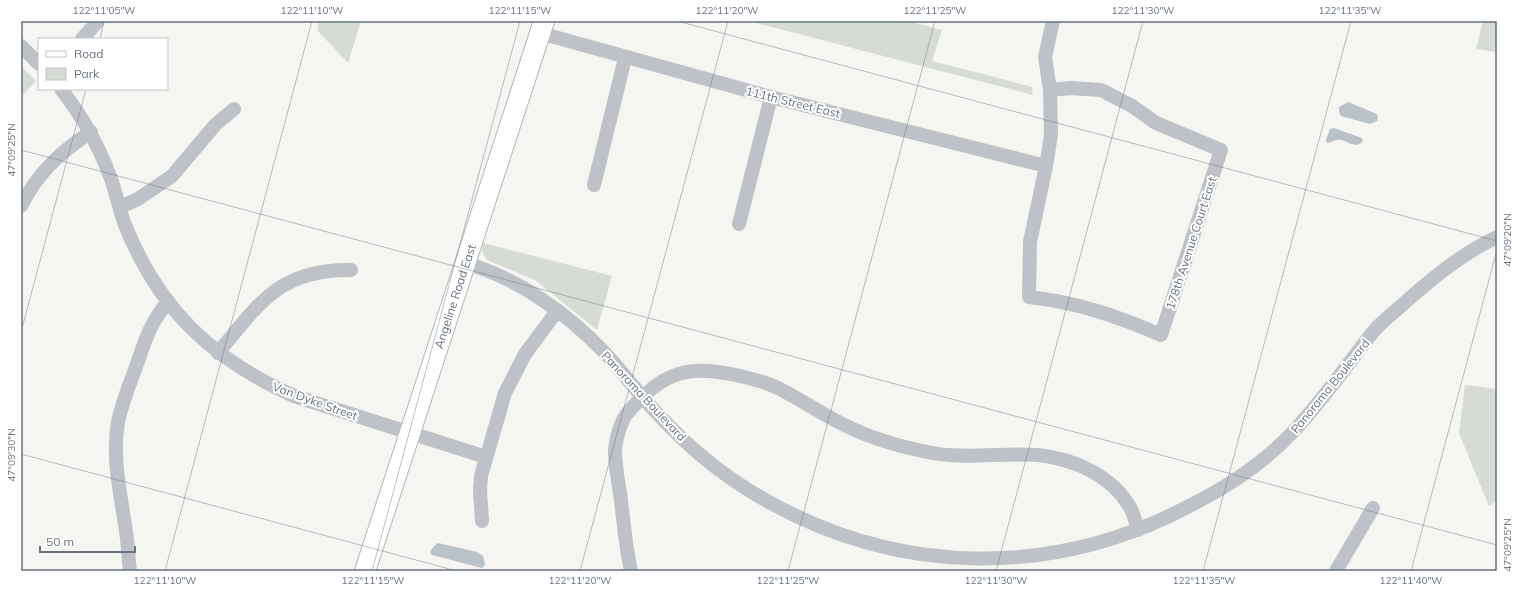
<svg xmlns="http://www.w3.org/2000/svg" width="1518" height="592" font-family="Mulish,sans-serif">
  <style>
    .green { fill: #d6dbd3 }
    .water { fill: #b9c2c7 }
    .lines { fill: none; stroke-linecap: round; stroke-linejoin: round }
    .secondary-casing { stroke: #b3b7bb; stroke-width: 22 }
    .street { stroke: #bec1c5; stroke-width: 14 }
    .secondary { stroke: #fff; stroke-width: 20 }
    .ticks { fill: none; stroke: #677380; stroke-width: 1; stroke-opacity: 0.45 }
    .labels { text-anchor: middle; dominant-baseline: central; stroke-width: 4; stroke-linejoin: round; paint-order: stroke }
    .street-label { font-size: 12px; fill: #677380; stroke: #fff }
    .neatline { fill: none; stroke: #677380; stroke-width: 1.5 }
    .ticks-label { font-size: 10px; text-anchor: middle; fill: #677380 }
  </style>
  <rect width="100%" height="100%" fill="#f5f5f2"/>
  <g class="green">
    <polygon points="319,21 361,21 348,63 317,30"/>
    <polygon points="749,21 907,21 942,30 932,61 1032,87 1033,95"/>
    <polygon points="1483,21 1497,21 1497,52 1476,49"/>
    <polygon points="21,66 36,81 21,97"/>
    <polygon points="483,243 612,276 597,330 535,280 487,260 482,251"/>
    <polygon points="1465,385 1497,389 1497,500 1489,506 1459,433"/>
  </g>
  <g class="water">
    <polygon points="1348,102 1377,114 1378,119 1377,121 1370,124 1341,116 1339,112 1339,107"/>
    <path d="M1334,128L1362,138L1363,141C1354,151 1346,138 1337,140C1333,140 1331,143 1327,143L1326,140L1330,129Z"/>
    <polygon points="438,543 477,552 483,556 485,565 482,568 432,555 430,552 434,546"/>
  </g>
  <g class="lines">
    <g class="secondary-casing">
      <g id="secondary">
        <path id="s1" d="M365,571L544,21"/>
      </g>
    </g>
    <g class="street">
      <polyline points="540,33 771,97 1046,166"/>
      <polyline points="82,39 98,21"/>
      <polyline points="21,46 39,64"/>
      <path d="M61,89C82,116 98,144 110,176C116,192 119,209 125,225C159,309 211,359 294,396L486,457"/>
      <path d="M1050,90L1070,88L1101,90L1132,106L1156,123L1221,150L1161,335C1117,316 1076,302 1029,297L1030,242L1046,166L1051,135L1050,90L1045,57L1053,21"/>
      <polyline points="594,185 625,58"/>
      <path d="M21,206C37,174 60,152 91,132"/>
      <polyline points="120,207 138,199 172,176 215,125 234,109"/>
      <polyline points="739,224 771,97"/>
      <path d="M465,263C518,278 567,313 605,353C622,371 637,392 654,410C685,444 720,474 760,497C898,577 1055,579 1195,503C1230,485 1264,462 1291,434C1322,402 1346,366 1373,332C1381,322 1392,314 1401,306C1430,280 1461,254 1497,237"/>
      <path d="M218,353C259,303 280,269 351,270"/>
      <polyline points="482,521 480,491 481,476 505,393 525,354 557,311"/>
      <path d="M130,571C128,556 128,540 125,525C120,491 112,457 118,422C122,402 130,384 137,364C145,341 151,321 168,302"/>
      <path d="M631,571C626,548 624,525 621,501C619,484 615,467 615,450C616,440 620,426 624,418C630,408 639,401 647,393C676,366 703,368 740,376C753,379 766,382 778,388C804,401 827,418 853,429C876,440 903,447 927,452C964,460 1002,452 1038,455C1075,459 1113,476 1131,509C1134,515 1136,523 1138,530"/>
      <polyline points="1336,571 1373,508"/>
    </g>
    <use href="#secondary" class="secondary"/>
  </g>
  <path class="ticks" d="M677,21L1497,241M100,39L104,21M21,150L1497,545M21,332L86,89M21,454L457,571M165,571L312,21M372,571L520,21M580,571L728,21M788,571L935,21M996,571L1143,21M1203,571L1351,21M1411,571L1497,250"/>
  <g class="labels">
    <g class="street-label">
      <text transform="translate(793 102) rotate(14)">111th Street East</text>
      <text transform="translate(1191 243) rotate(-72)">178th Avenue Court East</text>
      <text stroke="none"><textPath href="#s1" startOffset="289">Angeline Road East</textPath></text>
      <text transform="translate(1330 386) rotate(-51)">Panorama Boulevard</text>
      <text transform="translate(644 396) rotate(47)">Panorama Boulevard</text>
      <text transform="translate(315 401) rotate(20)">Van Dyke Street</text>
    </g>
  </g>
  <rect width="1518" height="592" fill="none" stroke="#ffffff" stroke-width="44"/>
  <rect x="38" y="38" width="130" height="52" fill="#ffffff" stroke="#c2c7cc"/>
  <rect x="46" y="51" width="20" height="6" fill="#ffffff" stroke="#c2c7cc"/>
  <text x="74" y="58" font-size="12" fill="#677380">Road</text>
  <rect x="46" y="68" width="20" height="12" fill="#d6dbd3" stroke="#c2c7cc"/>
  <text x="74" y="78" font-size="12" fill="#677380">Park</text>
  <path d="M40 546v6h95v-6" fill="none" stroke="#677380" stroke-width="2"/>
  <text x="46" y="546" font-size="12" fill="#677380" stroke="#ffffff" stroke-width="3" paint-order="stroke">50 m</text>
  <rect x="22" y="22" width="1474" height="548" class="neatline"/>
  <g class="ticks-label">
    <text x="104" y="14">122°11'05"W</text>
    <text x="312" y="14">122°11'10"W</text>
    <text x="520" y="14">122°11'15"W</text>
    <text x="727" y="14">122°11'20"W</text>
    <text x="935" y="14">122°11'25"W</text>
    <text x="1143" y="14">122°11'30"W</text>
    <text x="1350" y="14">122°11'35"W</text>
    <text transform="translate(11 150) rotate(-90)" y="4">47°09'25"N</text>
    <text transform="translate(1507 240) rotate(-90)" y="4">47°09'20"N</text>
    <text transform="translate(11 455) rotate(-90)" y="4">47°09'30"N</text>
    <text transform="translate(1507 545) rotate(-90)" y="4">47°09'25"N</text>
    <text x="165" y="584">122°11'10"W</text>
    <text x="373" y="584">122°11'15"W</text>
    <text x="580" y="584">122°11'20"W</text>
    <text x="788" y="584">122°11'25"W</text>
    <text x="996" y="584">122°11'30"W</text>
    <text x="1204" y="584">122°11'35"W</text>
    <text x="1411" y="584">122°11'40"W</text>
  </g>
</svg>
